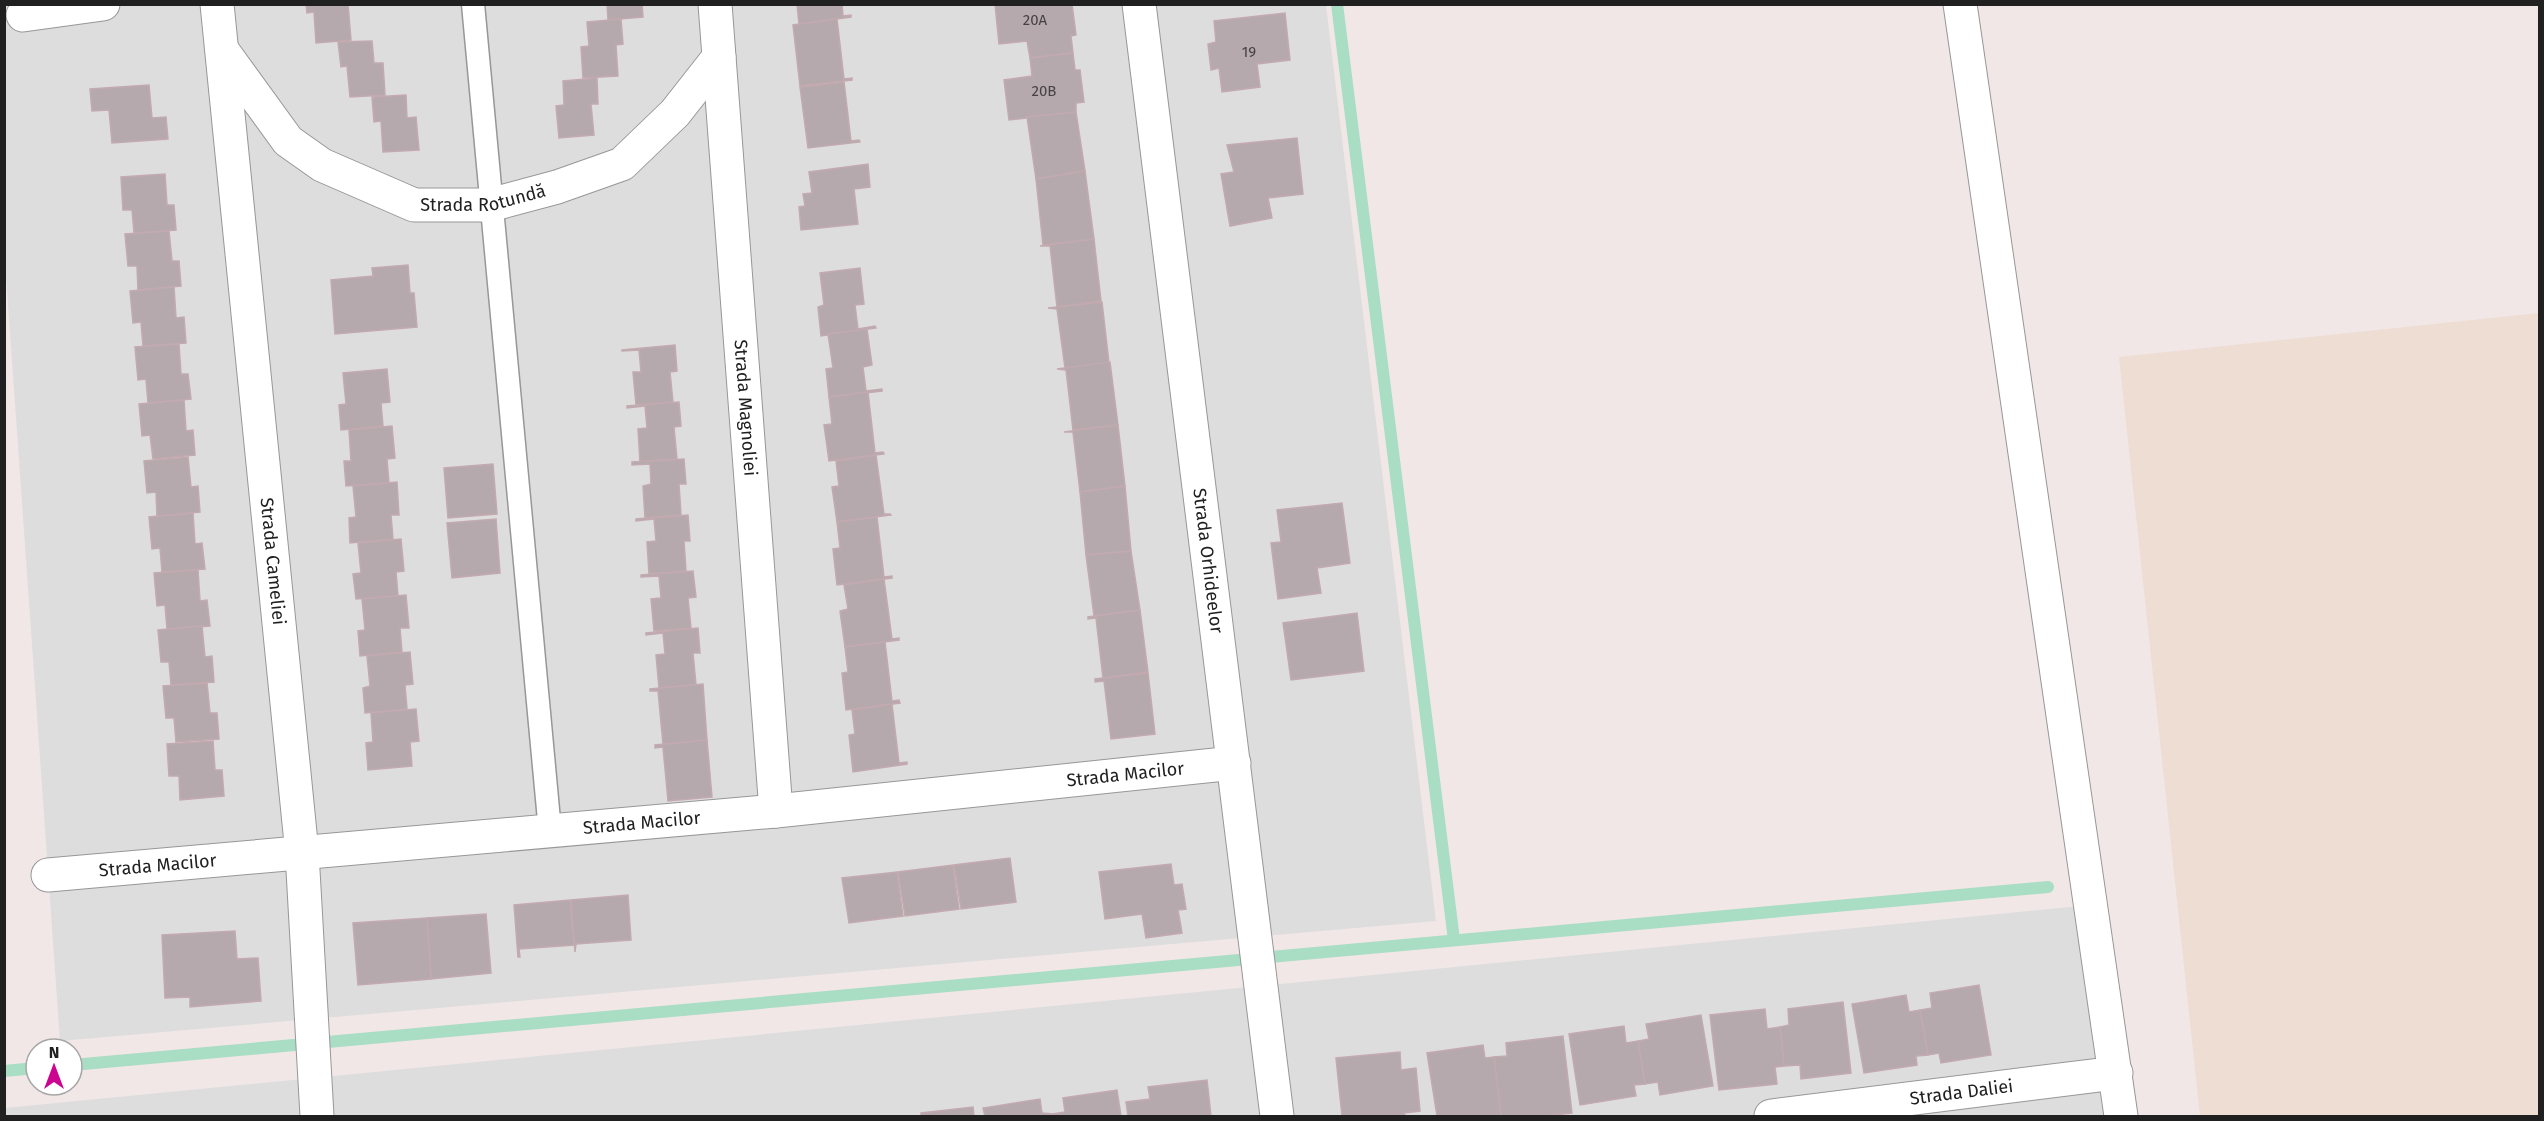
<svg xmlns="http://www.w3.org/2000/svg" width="2544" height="1121" font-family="'Fira Sans',sans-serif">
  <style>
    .residential { fill: #deddde }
    .farmland { fill: #eeddd3 }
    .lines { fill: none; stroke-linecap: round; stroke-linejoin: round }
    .stream { stroke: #a9ddc4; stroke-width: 12 }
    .building { fill: #b6a9ad; stroke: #c2aab0; stroke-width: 1.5 }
    .service-casing { stroke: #979797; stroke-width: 25 }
    .minor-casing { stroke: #979797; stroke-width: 35 }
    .service { stroke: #fff; stroke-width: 22 }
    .minor { stroke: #fff; stroke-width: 33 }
    .labels { text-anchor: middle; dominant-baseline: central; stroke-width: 5; stroke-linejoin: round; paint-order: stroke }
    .number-label { font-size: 15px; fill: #464243 }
    .street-label { font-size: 18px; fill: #202020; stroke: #fff }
  </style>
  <rect width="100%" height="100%" fill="#f1e7e7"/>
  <g class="residential">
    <polygon points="4,5 1326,5 1436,921 60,1041 5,262"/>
    <polygon points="2091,905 2118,1116 5,1116 5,1108"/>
  </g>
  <polygon class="farmland" points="2539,313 2539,1116 2200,1116 2119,357"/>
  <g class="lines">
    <g class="stream">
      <polyline points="1337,4 1454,940"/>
      <polyline points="72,1065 2048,887"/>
      <polyline points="4,1071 36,1068"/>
    </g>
  </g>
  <g class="building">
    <polygon points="306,4 348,4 351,40 316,43 314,12 307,13"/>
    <polygon points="607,4 642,4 643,17 608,20"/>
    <polygon points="797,4 842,4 843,16 851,15 851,17 799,24"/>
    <polygon points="995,4 1072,4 1076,35 1071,36 1073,53 1030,58 1027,41 999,44"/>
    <polygon points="1285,13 1290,60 1257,64 1260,87 1222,92 1219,68 1211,70 1208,44 1216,42 1214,21"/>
    <polygon points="621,19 623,44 616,45 618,76 583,78 581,47 589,46 587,22"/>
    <polygon points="837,19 844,79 852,78 852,80 800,86 793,25"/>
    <polygon points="372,41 374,63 383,63 385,95 350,97 347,66 341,67 338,42"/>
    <polygon points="1073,53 1075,70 1080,70 1084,102 1076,103 1076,112 1009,120 1004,80 1032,76 1030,58"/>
    <polygon points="597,78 598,104 591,104 594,135 559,138 556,106 564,105 563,81"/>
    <polygon points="844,82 851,141 859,140 860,142 808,148 800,87"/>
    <polygon points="149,85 152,118 166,117 168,139 112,143 109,110 92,111 90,89"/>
    <polygon points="406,95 407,118 416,117 419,150 383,152 381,121 374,122 372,97"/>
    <polygon points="1076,112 1085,171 1036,179 1027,117"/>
    <polygon points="1297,138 1303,194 1268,198 1272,218 1230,226 1221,174 1234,172 1227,145"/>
    <polygon points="868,164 870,187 854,189 858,224 801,230 799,207 805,206 803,194 812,193 809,172"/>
    <polygon points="1085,171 1094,239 1043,245 1036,179"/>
    <polygon points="165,174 167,205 174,205 176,230 134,233 132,210 123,210 121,177"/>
    <polygon points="169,231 172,261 179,261 181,286 138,290 137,266 128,266 125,234"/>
    <polygon points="1094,239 1101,301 1057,307 1050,246 1040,246"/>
    <polygon points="408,265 410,293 414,293 417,327 335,334 331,280 373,276 372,268"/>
    <polygon points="860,268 864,304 855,305 858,329 875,326 876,328 821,336 818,307 824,305 820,273"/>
    <polygon points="174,287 176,318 184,317 186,343 143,346 141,322 133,323 130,291"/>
    <polygon points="1102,302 1109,363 1065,368 1057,309 1048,308"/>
    <polygon points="867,329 872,365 863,367 866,391 882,389 882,391 829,397 826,369 833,368 828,334"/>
    <polygon points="179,344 181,374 188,374 191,399 148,403 146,379 138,380 135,347"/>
    <polygon points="675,345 677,371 670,372 673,402 636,405 633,372 641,372 639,350 622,351 622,350"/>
    <polygon points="1110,362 1118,425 1073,430 1066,370 1057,369"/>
    <polygon points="387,369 390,402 381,403 383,426 341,430 339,405 346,404 343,373"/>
    <polygon points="868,392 875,453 883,452 884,454 829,461 824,425 832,424 829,397"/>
    <polygon points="184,400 186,431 193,430 195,455 153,459 150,435 142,436 139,404"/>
    <polygon points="679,402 681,426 674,427 677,459 640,462 638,429 647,428 645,406 627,408 627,406"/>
    <polygon points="1118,425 1125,486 1080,492 1073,432 1064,432"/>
    <polygon points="392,426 395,458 387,459 389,483 346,486 344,461 351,461 349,430"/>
    <polygon points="876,455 884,514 890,514 891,515 837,522 832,487 839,486 836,461"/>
    <polygon points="188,457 191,487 198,486 200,512 157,516 156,492 147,493 144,461"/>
    <polygon points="684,459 686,484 679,484 681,515 645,518 643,486 651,484 650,464 632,465 632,462"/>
    <polygon points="493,464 497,514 448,518 444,468"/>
    <polygon points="397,482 399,515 391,515 393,539 350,543 349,518 356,517 353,486"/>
    <polygon points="1125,486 1131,551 1086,555 1080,492"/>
    <polygon points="1342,503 1350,563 1317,568 1321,593 1278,599 1271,543 1281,542 1277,510"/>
    <polygon points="193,513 195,544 202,543 205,569 162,572 160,548 152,549 149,517"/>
    <polygon points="688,515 690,541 684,541 686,571 649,574 647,542 656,541 654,519 636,521 636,519"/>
    <polygon points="877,517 884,577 892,576 892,578 837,585 833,549 840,548 837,522"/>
    <polygon points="496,519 500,573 452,578 447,523"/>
    <polygon points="401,539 404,571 396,572 398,596 356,599 353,574 361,573 358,543"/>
    <polygon points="1131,551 1140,610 1094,616 1086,555"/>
    <polygon points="198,570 200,601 207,600 210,626 167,629 165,605 157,606 154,573"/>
    <polygon points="693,571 696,597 688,598 691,628 654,631 651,599 661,598 659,576 641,577 641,575"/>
    <polygon points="884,579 892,639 899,638 899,640 845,647 840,611 848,609 844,585"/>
    <polygon points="406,595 409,628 400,628 402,652 360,656 358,631 365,630 362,599"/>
    <polygon points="1140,610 1148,672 1103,678 1096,618 1088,619 1088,617"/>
    <polygon points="1357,613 1364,671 1291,680 1283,623"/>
    <polygon points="202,626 205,657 212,656 214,682 171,685 169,662 161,662 158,630"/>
    <polygon points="698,628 700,653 693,653 696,685 659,688 656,655 665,654 663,633 646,635 646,633"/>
    <polygon points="885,642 892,701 899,700 900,703 846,710 842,673 848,672 845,647"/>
    <polygon points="410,652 413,684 405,685 407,709 365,713 363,688 370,686 367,656"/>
    <polygon points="1148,673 1155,734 1111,739 1104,681 1095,682 1095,679"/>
    <polygon points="207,683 210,713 217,713 219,739 176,742 174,718 166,718 163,686"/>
    <polygon points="703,684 707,740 663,744 658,691 650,691 650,689"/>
    <polygon points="892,704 899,763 907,762 907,764 853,772 849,735 855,734 852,710"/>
    <polygon points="416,709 419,741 410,742 412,766 368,770 366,743 373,742 371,713"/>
    <polygon points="707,740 712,797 668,801 663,747 655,748 655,745"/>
    <polygon points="213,741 215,770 222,770 224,796 180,800 179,776 169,776 167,744"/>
    <polygon points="1010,858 1016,902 961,909 954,865"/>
    <polygon points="1171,864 1174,885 1182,884 1186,909 1178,910 1182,933 1146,938 1142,914 1105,919 1099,872"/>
    <polygon points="953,865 959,909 905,916 898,872"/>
    <polygon points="897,872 903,916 849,923 842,878"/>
    <polygon points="628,895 631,940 576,944 575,952 571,900"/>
    <polygon points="570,900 574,945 519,949 520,957 518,957 514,905"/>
    <polygon points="486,914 491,973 431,979 427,918"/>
    <polygon points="427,918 431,979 358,985 353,923"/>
    <polygon points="235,931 237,959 258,958 261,1001 190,1007 190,997 165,998 162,935"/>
    <polygon points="1979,985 1991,1055 1941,1063 1939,1053 1928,1055 1920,1010 1932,1008 1930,993"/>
    <polygon points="1906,995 1909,1012 1920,1010 1928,1055 1916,1056 1917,1065 1864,1073 1852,1004"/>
    <polygon points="1843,1002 1851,1073 1801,1079 1800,1065 1784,1066 1780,1027 1789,1025 1788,1009"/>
    <polygon points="1765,1009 1767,1029 1780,1027 1784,1066 1775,1067 1777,1084 1719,1090 1710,1015"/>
    <polygon points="1701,1015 1713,1086 1660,1095 1658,1082 1645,1084 1638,1041 1649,1039 1646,1024"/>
    <polygon points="1624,1026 1626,1043 1638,1041 1645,1084 1634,1085 1636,1096 1580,1105 1569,1034"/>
    <polygon points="1563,1036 1572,1113 1544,1116 1501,1116 1494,1057 1507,1056 1506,1043"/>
    <polygon points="1483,1045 1485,1058 1494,1057 1501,1116 1437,1116 1427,1053"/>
    <polygon points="1400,1052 1401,1070 1416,1068 1420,1111 1404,1113 1405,1116 1342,1116 1336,1058"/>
    <polygon points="1207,1080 1211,1116 1128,1116 1126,1102 1150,1099 1148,1087"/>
    <polygon points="1117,1090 1121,1116 1053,1116 1053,1114 1065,1112 1063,1098"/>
    <polygon points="1040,1099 1042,1113 1053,1114 1053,1116 985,1116 983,1108"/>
    <polygon points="973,1107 974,1116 921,1116 921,1113"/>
  </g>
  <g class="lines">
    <g class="service-casing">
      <polyline id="service" points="473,4 550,831"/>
    </g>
    <g class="minor-casing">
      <g id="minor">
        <path id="s1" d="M217,4L302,853L317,1116"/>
        <path id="s2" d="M715,4L776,811"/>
        <path id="s3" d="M1139,4L1277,1116"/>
        <polyline points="1960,4 2121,1116"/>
        <polyline points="23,15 103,4"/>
        <path id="s4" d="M222,50L288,141L322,165L414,205H490L557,187L622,164L675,113L719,57"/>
        <path id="s5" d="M48,875L776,811L1234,763"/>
        <path id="s6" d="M1771,1116L2116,1073"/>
      </g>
    </g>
    <use href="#service" class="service"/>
    <use href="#minor" class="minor"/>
  </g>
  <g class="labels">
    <g class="number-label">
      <text x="1035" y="20">20A</text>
      <text x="1249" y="52">19</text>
      <text x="1044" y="91">20B</text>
    </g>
    <g class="street-label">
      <text stroke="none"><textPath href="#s4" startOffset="324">Strada Rotundă</textPath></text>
      <text stroke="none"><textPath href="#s2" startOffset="405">Strada Magnoliei</textPath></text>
      <text stroke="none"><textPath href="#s1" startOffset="560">Strada Cameliei</textPath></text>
      <text stroke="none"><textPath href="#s3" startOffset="561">Strada Orhideelor</textPath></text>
      <text stroke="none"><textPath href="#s5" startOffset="1082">Strada Macilor</textPath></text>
      <text stroke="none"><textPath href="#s5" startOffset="596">Strada Macilor</textPath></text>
      <text stroke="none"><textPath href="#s5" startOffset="110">Strada Macilor</textPath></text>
      <text stroke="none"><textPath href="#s6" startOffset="192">Strada Daliei</textPath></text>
    </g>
  </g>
  <rect width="2544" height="1121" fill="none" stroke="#202020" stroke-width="12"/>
  <g transform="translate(54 1067)"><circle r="28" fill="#ffffff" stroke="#a6a6a6" stroke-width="1.5"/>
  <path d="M0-4.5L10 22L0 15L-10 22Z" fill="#cc0590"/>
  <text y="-9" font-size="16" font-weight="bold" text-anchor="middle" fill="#202020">N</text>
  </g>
</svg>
